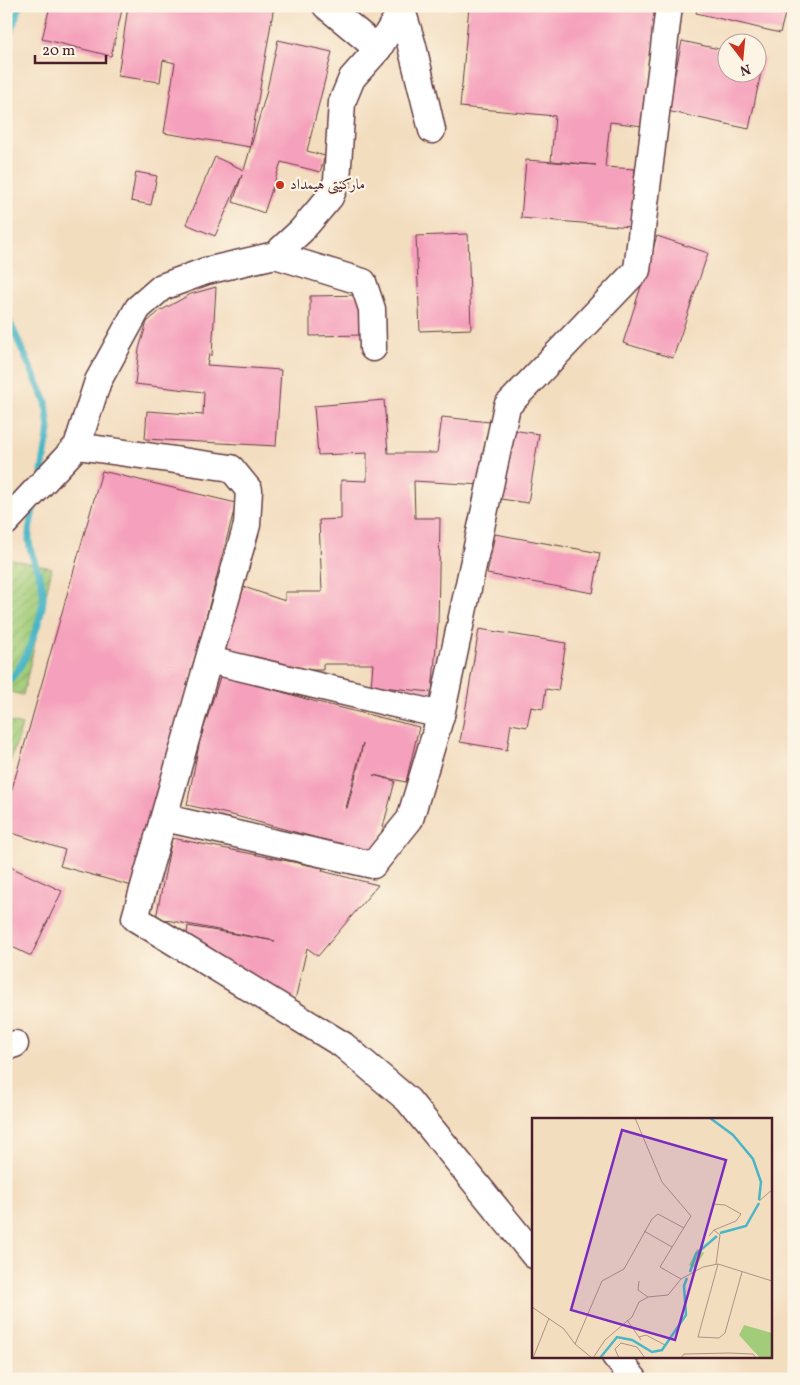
<svg xmlns="http://www.w3.org/2000/svg" width="800" height="1385" font-family="Vollkorn,Amiri,serif">
  <style>
    .garden { fill: url(#garden-furrows); stroke: #767652 }
    .lines { fill: none; stroke-linecap: round; stroke-linejoin: round }
    .stream { stroke: #4ab6c6; stroke-width: 7 }
    .building { fill: #f5a0bc; fill-rule: evenodd }
    .minor-casing { stroke: #633c41; stroke-width: 29 }
    .minor { stroke: #fff; stroke-width: 26 }
    .poi-dot { fill: #c8321e; stroke: #fcf5e5; stroke-width: 2 }
    .labels { text-anchor: middle; dominant-baseline: central; stroke-width: 4.5; stroke-linejoin: round; paint-order: stroke }
    .poi-label { font-size: 15px; fill: #4a1f2b; stroke: #fcf5e5; text-anchor: start }
    .inset-river { fill: none; stroke: #4ab6c6; stroke-width: 2.5 }
    .inset-road { fill: none; stroke: #af9184; stroke-width: 1 }
    .view { fill: #7b2cbf; fill-opacity: 0.15; stroke: #7b2cbf; stroke-width: 2.5 }
    .inset-edge { fill: none; stroke: #4a1f2b; stroke-width: 2.5 }
  </style>
  <defs>
    <pattern id="garden-furrows" width="10" height="10" patternUnits="userSpaceOnUse" patternTransform="scale(1.25)"><rect width="10" height="10" fill="#a2cc79"/><path d="M-1 1l2-2M0 10L10 0M9 11l2-2" fill="none" stroke="#8daf69"/></pattern>
  </defs>
  <rect width="100%" height="100%" fill="#fcf5e5"/>
  <filter id="ink" filterUnits="userSpaceOnUse"><feTurbulence type="fractalNoise" baseFrequency=".02" numOctaves="2"/><feDisplacementMap in="SourceGraphic" scale="10" xChannelSelector="R" yChannelSelector="G"/><feConvolveMatrix kernelMatrix="1 2 1 2 8 2 1 2 1" color-interpolation-filters="sRGB"/></filter>
  <filter id="wash" filterUnits="userSpaceOnUse"><feTurbulence type="fractalNoise" baseFrequency=".0096" numOctaves="4" result="noise"/><feDisplacementMap in="SourceGraphic" scale="20" xChannelSelector="R" yChannelSelector="G"/><feGaussianBlur stdDeviation="1.12" result="paint"/><feColorMatrix in="noise" values="0 0 0 0 0 0 0 0 0 0 0 0 0 0 0 0 0 1.4 0 .05"/><feComposite in="paint" operator="in"/></filter>
  <g filter="url(#wash)">
    <rect width="100%" height="100%" fill="#f3ddbf"/>
    <g class="garden">
      <polygon points="6,558 52,568 23,695 6,691"/>
      <polygon points="6,721 22,725 11,760 6,759"/>
    </g>
    <g class="lines">
      <g class="stream">
        <polyline points="6,43 20,6"/>
        <polyline points="6,314 46,402 49,430 42,471"/>
        <path d="M6,683C24,670 45,613 43,592C42,574 30,558 29,540C28,528 32,517 34,506"/>
      </g>
    </g>
    <g id="blocks">
      <g class="building">
        <polygon points="50,6 123,6 111,56 42,39"/>
        <polygon points="128,6 274,6 250,147 164,133 175,63 163,60 160,82 118,76"/>
        <polygon points="469,6 658,6 643,126 610,122 605,167 635,169 630,227 521,218 526,160 596,165 551,161 555,116 460,107"/>
        <polygon points="698,6 787,6 780,33 696,13"/>
        <polygon points="278,40 332,52 307,151 325,156 320,172 281,162 264,213 233,202 242,175 215,236 186,224 215,157 244,170 266,94"/>
        <polygon points="682,41 728,51 728,72 758,72 758,57 764,58 749,129 667,111"/>
        <polygon points="136,172 157,176 151,205 131,201"/>
        <polygon points="468,234 471,329 420,331 416,236"/>
        <polygon points="657,236 708,253 673,358 623,343"/>
        <polygon points="216,287 212,355 209,355 207,365 281,370 276,446 145,439 147,411 203,415 204,392 135,384 139,349 147,322 160,311 191,294"/>
        <polygon points="365,295 365,335 310,336 310,296"/>
        <polygon points="384,400 388,453 437,453 442,417 490,422 483,485 414,481 415,518 440,518 438,625 432,692 371,686 373,664 323,664 323,670 286,670 221,653 244,587 285,601 285,592 322,592 319,520 341,519 341,480 367,481 367,453 318,455 314,406"/>
        <polygon points="512,430 539,434 528,503 501,499"/>
        <polygon points="102,471 236,503 191,675 132,886 60,866 65,850 6,831 6,810"/>
        <polygon points="495,534 600,553 593,593 487,574"/>
        <polygon points="479,629 566,643 558,691 546,689 543,709 531,707 527,727 511,724 507,750 460,742"/>
        <path d="M221,674L313,701L419,727L406,782L373,775L395,781L376,854L232,815L187,805L200,740ZM363,743L357,771L347,808H346Z"/>
        <polygon points="172,838 323,868 322,871 378,885 318,956 307,948 295,1000 186,939 188,926 275,941 156,918"/>
        <polygon points="6,865 62,891 31,956 6,944"/>
      </g>
    </g>
  </g>
  <g filter="url(#ink)">
    <use href="#blocks" fill-opacity="0" stroke="#633c41" stroke-width="1"/>
    <g class="lines">
      <g class="minor-casing">
        <g id="minor">
          <polyline points="326,6 378,49"/>
          <polygon points="402,10 413,46 432,130"/>
          <polyline points="275,255 363,282 372,309 373,348"/>
          <polyline points="77,446 231,468 249,490 247,525 135,918 343,1045 408,1100 534,1255"/>
          <polyline points="6,522 77,446 98,381 138,308 162,287 206,271 275,255 301,231 330,197 337,181 342,102 352,78 378,49 404,6"/>
          <polyline points="209,660 441,715"/>
          <polyline points="165,818 373,865 410,819 441,715 507,406 637,270 669,6"/>
          <polyline points="6,1047 15,1044"/>
          <polyline points="615,1356 634,1379"/>
        </g>
      </g>
      <use href="#minor" class="minor"/>
    </g>
  </g>
  <circle class="poi-dot" cx="280" cy="185" r="5"/>
  <g class="labels">
    <g class="poi-label">
      <text x="290" y="185">مارکێتی هیمداد</text>
    </g>
  </g>
  <g transform="translate(532 1118)">
    <rect width="240" height="240" fill="#f3ddbf"/>
    <path d="M165,131L172,135L163,150L157,147ZM212,207L240,215V240H228L207,217Z" fill="#a2cc79"/>
    <path class="inset-river" d="M178,0L201,17L221,41L229,64L227,82M188,115L214,108L227,85M158,154L164,136L185,118M68,240L85,219L100,222L120,234L130,232L154,197L152,168L155,160"/>
    <path class="inset-road" d="M103,0L130,64L159,98L128,149L149,161M227,83L240,72M180,86L193,87L209,96L204,103L182,112M112,113L140,129M177,118L182,112L188,117L184,146M186,146L166,219L187,220L193,215L210,154M107,163L106,172L116,179M0,189L32,211L43,226L60,240M95,202L109,222M107,219L114,217L133,227M43,226L70,163L92,151L120,101L126,96L152,110M1,240L17,200M61,240L73,222L100,199L107,184L116,179L136,177L149,161L171,149L186,146L240,163M87,240L83,231L89,225L105,229L113,240M149,240L152,236L197,235L221,236L224,240"/>
    <path class="view" d="M90,12L194,42L143,222L39,192Z"/>
    <rect width="240" height="240" class="inset-edge"/>
  </g>
  <rect width="800" height="1385" fill="none" stroke="#fcf5e5" stroke-width="25"/>
  <g transform="translate(742 58) rotate(164)"><circle r="24" fill="#fcf5e5" stroke="#b59f9b"/>
  <path d="M0-4L9 19L0 12L-9 19Z" fill="#c8321e"/>
  <text y="-8" font-size="14" font-weight="bold" text-anchor="middle" fill="#4a1f2b">N</text>
  </g>
  <path d="M35 55v8h71v-8" fill="none" stroke="#4a1f2b" stroke-width="2.5"/>
  <text x="42" y="55" font-size="15" fill="#4a1f2b" stroke="#fcf5e5" stroke-width="4" paint-order="stroke">20 m</text>
</svg>
